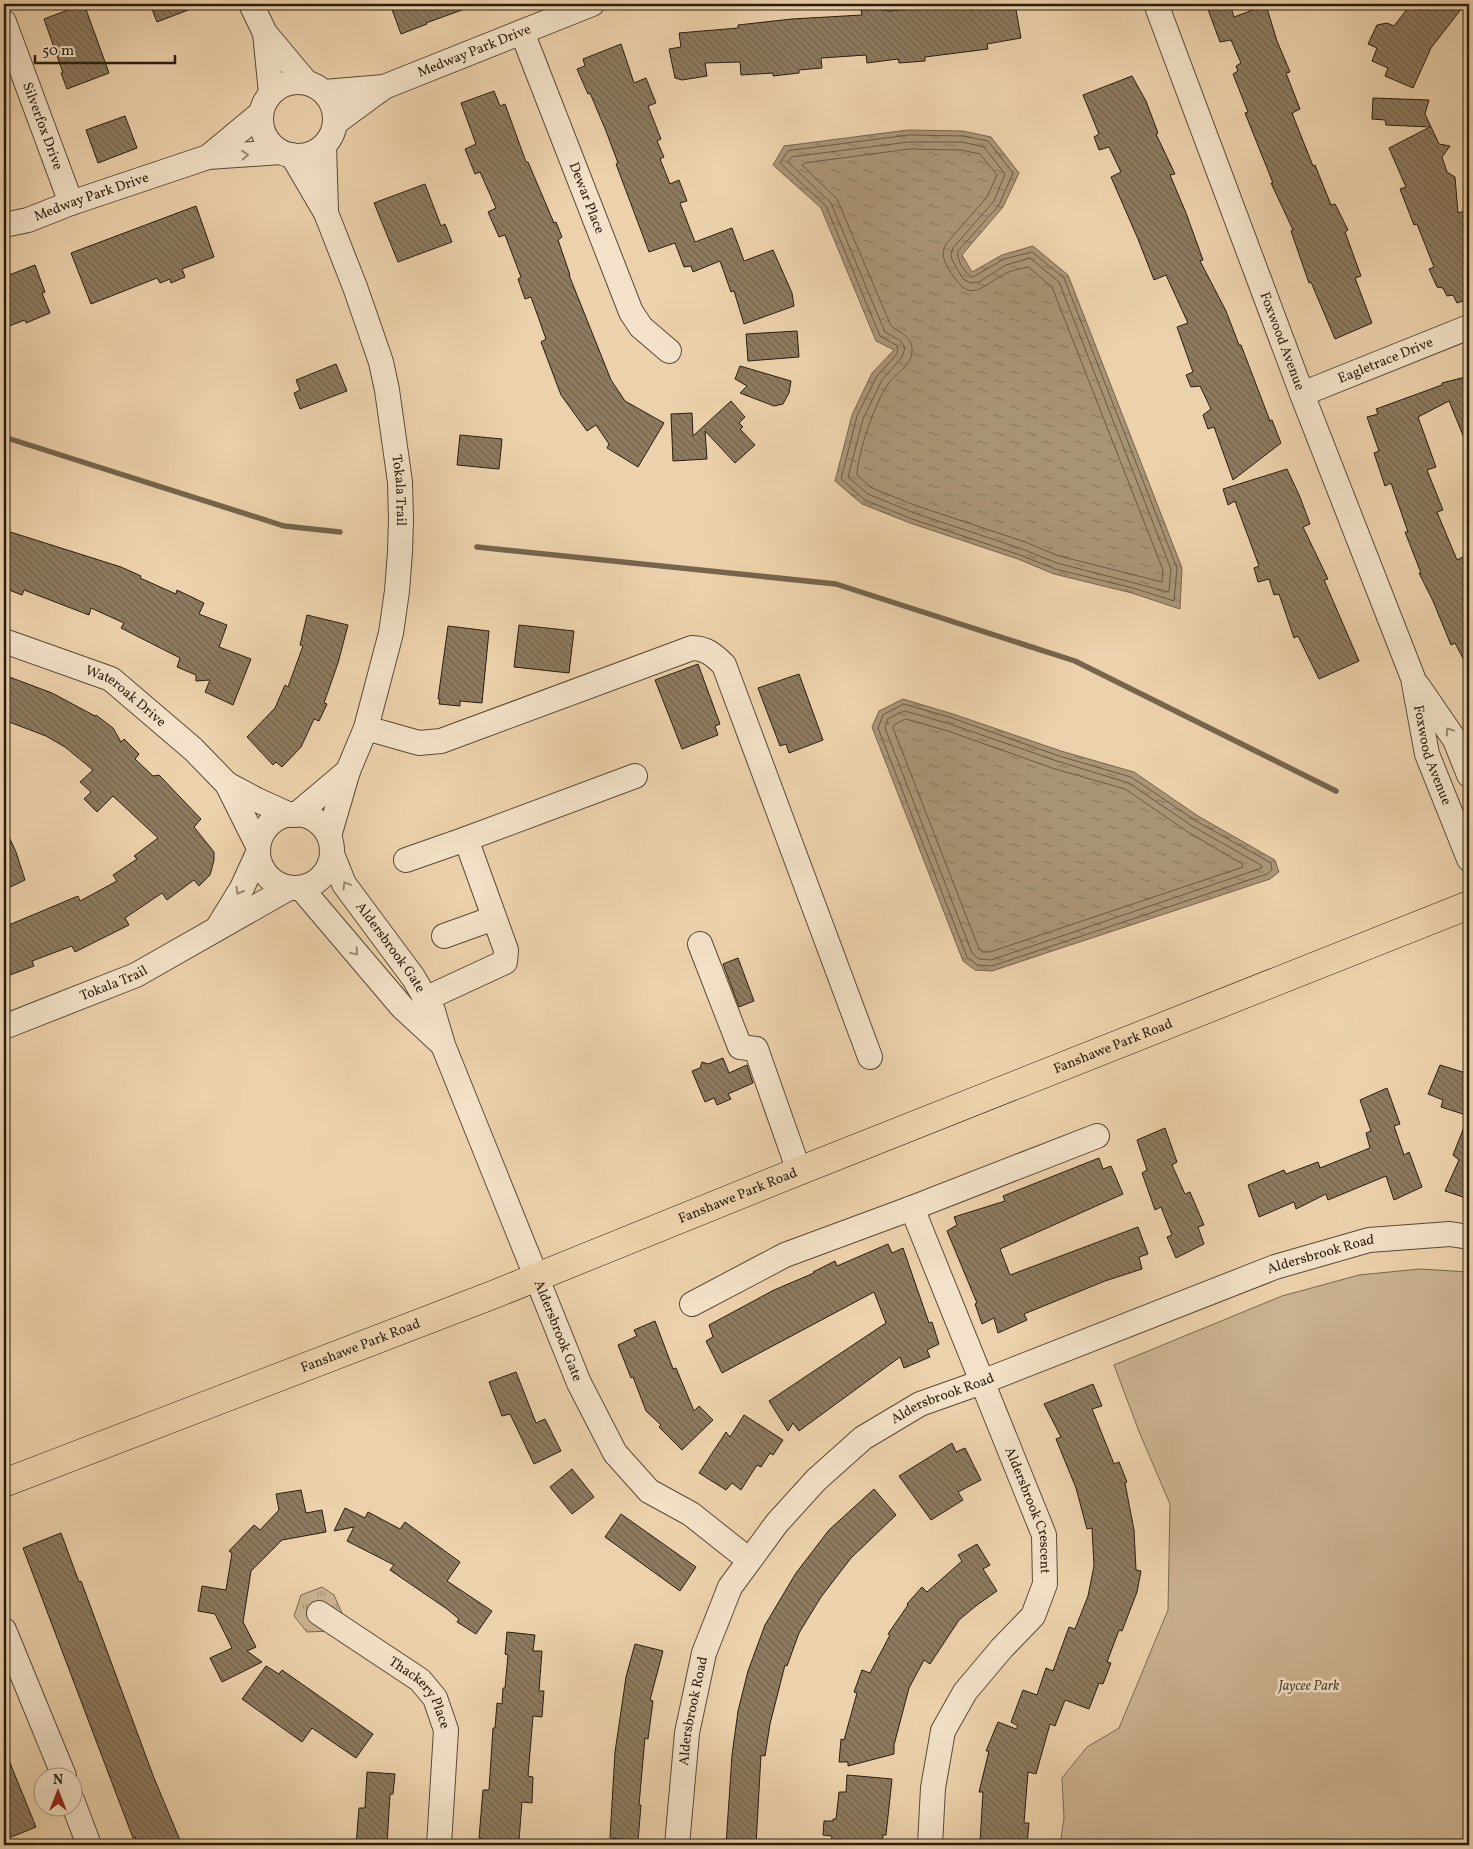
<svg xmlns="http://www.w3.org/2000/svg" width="1473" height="1849" font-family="Vollkorn,serif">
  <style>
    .grass { fill: url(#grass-tufts); stroke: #7a6850 }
    .park { fill: #cbb391; stroke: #7a6850 }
    .water { fill: url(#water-ripples); stroke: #76644c }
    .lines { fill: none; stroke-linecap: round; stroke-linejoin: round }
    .shore { stroke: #6a5842; stroke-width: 1 }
    .stream { stroke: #76644c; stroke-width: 5.5 }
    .building { fill: url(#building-back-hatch); stroke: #291d0e }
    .minor-casing { stroke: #5a4a36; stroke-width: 26 }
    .major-casing { stroke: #291d0e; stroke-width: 29 }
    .minor { stroke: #f3e2c9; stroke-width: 24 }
    .major { stroke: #ecd2ac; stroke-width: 28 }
    .oneway { stroke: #988975 }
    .labels { text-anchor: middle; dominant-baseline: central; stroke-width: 5; stroke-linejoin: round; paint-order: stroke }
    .street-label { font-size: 14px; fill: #291d0e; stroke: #f3e2c9 }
    .park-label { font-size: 14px; font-style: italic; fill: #5a4a35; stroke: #f3e2c9 }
  </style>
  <defs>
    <pattern id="grass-tufts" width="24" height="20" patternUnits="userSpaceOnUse" patternTransform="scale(1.25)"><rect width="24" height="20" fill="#cbb391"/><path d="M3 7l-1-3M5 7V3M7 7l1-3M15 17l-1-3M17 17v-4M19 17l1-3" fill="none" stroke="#a59175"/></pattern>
    <pattern id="water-ripples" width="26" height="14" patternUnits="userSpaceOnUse" patternTransform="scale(1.25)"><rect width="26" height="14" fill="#aa9476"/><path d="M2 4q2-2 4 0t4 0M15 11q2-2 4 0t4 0" fill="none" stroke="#8a785f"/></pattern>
    <pattern id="building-back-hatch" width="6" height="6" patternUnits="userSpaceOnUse" patternTransform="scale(1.25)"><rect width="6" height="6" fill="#8e7b60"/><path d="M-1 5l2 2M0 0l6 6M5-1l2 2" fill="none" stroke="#74644e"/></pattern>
  </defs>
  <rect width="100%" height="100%" fill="#ecd2ac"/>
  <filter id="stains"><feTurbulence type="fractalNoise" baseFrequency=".004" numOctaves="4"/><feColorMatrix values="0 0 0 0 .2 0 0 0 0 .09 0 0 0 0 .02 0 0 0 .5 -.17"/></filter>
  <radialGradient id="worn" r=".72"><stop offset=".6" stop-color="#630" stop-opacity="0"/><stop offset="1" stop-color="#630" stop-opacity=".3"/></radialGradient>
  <polygon class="grass" points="322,1587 334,1595 342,1613 332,1631 307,1632 294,1616 301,1595"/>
  <polygon class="park" points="1420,1269 1469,1272 1469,1845 1060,1845 1064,1818 1062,1778 1087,1747 1119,1728 1168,1610 1170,1504 1140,1434 1114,1365 1282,1296 1359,1275"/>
  <g class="water">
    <polygon points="908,130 963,131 991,137 1019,173 1003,207 962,255 972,272 1002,255 1033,246 1068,275 1182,568 1180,609 1132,593 1054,574 1018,559 910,523 862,504 835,481 852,415 872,373 894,350 876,341 821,208 773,165 784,146"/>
    <polygon points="903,699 953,714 1061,751 1134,772 1198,816 1275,860 1279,872 1270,879 992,971 975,970 963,961 872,727 879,711"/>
  </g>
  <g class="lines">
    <g class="shore">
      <path d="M909,135L963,136L988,141L1013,173L999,205L958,251C956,259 965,275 973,277L1004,259L1032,252L1064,278L1177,568L1174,601L1133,588L1055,569L1020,555L912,519L865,500L841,479L857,416L877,376L897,354L898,349L896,345L880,336L826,206L780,163L788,151Z"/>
      <polygon points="909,142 962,142 984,147 1005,174 994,201 953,248 951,254 952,260 963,279 971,283 979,282 1006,265 1030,258 1059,282 1171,569 1169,592 1057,563 1022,549 914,513 868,494 848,477 863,419 882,380 902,357 905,348 901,341 885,332 831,203 788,162 792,157"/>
      <path d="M910,149L961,150L980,154L997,175L987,197L946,244C941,253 943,260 949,269C971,308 980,285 1009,272C1015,270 1022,268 1028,267L1052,287L1163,570L1162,582L1059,556L1025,542L917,506L872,488L857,475C858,452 875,403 888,384C895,373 912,366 912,351C913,337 900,333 891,326L837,199L802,165L805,163Z"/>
      <polygon points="904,704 952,718 1059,756 1131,777 1196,821 1271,863 1272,870 1267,874 992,966 977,965 967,957 878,728 883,715"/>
      <polygon points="905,711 950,724 1057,761 1129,783 1192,826 1261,865 1262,868 991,960 979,959 972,953 885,728 888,719"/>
      <polygon points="906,719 948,731 1055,769 1125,789 1188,832 1242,864 1243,867 990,952 982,952 979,949 893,728 894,725"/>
    </g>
    <g class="stream">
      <polyline points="4,437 284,526 340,532"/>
      <polyline points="477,547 836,584 1075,661 1336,791"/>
    </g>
  </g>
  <g class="building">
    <polygon points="84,4 109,73 67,89 61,73 63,73 44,19"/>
    <polygon points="150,4 201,4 201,5 157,22"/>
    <polygon points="390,4 473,4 473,6 426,23 427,24 401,34"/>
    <polygon points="964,4 1015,4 1021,38 987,44 988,49 925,57 925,61 899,63 898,59 867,63 866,55 822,58 821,59 822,68 799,70 799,73 773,76 773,73 741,75 740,62 705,63 707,76 682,80 675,78 669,49 681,47 679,33 738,28 738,25 792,19 862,15 861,10 879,9 888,11 920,8 920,9"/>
    <polygon points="1206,4 1230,4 1234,17 1266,5 1277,41 1290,72 1286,73 1300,109 1292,113 1313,166 1315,165 1331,205 1335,204 1348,230 1345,232 1361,276 1355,278 1372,323 1335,339 1311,282 1309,283 1291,231 1293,230 1271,183 1273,183 1245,113 1248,112 1233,74 1238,71 1236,66 1241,63 1231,40 1220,42"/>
    <polygon points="1411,4 1465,4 1431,48 1413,88 1385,76 1388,68 1372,61 1377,48 1368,44 1377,25 1387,23 1394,26"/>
    <polygon points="621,44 634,83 646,78 656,103 648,106 661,139 657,141 664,157 660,159 670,184 679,180 687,201 680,203 695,242 732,228 744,261 773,250 792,293 794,306 744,324 734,291 731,292 720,261 693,272 691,266 684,267 675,243 649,252 616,164 618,163 606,131 590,93 588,94 577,69 585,66 583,59"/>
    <polygon points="1132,76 1146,101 1158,133 1156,134 1175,174 1170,175 1186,213 1203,260 1200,261 1226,311 1239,345 1241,345 1270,421 1272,420 1281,443 1233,480 1214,427 1208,429 1203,415 1211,409 1200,386 1191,387 1186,375 1193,372 1177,327 1188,323 1166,275 1154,280 1138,239 1111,177 1121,172 1109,147 1099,150 1094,137 1099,134 1083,95"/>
    <polygon points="494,91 500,106 505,104 526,162 528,162 554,223 556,222 562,237 558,240 570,275 569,275 611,380 625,401 664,423 638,467 607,448 609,444 596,425 587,431 561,395 541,342 546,339 531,297 525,299 518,279 521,277 505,235 499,237 488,212 496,208 480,172 475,174 465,149 476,144 461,103"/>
    <polygon points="1373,98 1429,100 1425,114 1439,144 1450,146 1442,157 1447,172 1455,177 1458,213 1464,211 1469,225 1469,299 1457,303 1453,295 1447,296 1443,288 1437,287 1429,269 1434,267 1417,224 1414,225 1400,189 1406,187 1389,148 1430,127 1386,125 1385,120 1372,119"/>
    <polygon points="125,116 137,148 98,163 86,130"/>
    <polygon points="425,184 441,226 445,224 452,242 398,262 374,203"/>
    <polygon points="196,206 214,257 182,269 185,277 171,283 170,279 160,283 157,278 91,304 71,253"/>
    <polygon points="35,265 45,292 42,293 50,313 26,323 25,320 4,328 4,277"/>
    <polygon points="797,331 799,357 748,361 746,334"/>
    <polygon points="336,364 347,391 300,409 294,393 300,390 296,380"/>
    <polygon points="740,366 791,381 789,393 783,404 774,406 740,393 747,386 735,379"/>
    <polygon points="1469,376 1469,450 1449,401 1418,417 1436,467 1427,470 1443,510 1437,512 1457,560 1463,557 1469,573 1469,670 1455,643 1451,645 1433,601 1419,573 1421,573 1405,532 1408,532 1391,483 1385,486 1374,453 1379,451 1367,417 1378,414 1376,409 1442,385 1442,383"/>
    <polygon points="731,401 745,417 739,423 743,427 740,429 755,445 735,463 705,431 707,459 673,461 671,414 692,413 693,436"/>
    <polygon points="460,435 502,439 499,469 457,465"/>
    <polygon points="1287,469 1300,497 1310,524 1303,527 1328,579 1324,580 1359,661 1319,679 1298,636 1294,638 1279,594 1274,595 1269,579 1258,582 1254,568 1259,566 1235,501 1228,505 1223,489"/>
    <polygon points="4,530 121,567 141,576 140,578 176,594 177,590 204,603 199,614 227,625 219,647 251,659 233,705 205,692 210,680 196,681 196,675 177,667 180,658 121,628 124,623 91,608 89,615 24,590 22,595 4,588"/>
    <polygon points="307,615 348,625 338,663 324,703 327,704 319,721 314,719 301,747 282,767 276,762 273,765 247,737 275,708 285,685 288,687 303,646 300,645"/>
    <polygon points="519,625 574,631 569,673 514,667"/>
    <polygon points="448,626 489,631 482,703 460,701 460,706 439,704 440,699 438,699"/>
    <polygon points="698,664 720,724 715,726 718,735 682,749 655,680"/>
    <polygon points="799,674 823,740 789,753 786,744 780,746 758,688"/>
    <polygon points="4,675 52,693 95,716 96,715 113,728 121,742 124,739 139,754 135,759 153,776 159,775 201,819 194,827 214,852 214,860 210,875 199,886 194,880 167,900 162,893 125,918 129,925 75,952 72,946 32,961 34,966 10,975 4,960 4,927 78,896 80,901 117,881 113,875 137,859 134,856 158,838 113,796 97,812 84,799 91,792 80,782 93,770 65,747 46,736 4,720"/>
    <polygon points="4,826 16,852 25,880 4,890"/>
    <polygon points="738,958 754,1001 739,1007 723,964"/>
    <polygon points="723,1058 729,1073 747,1065 753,1083 728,1094 731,1099 717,1105 714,1098 705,1102 692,1071 700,1068 702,1062 708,1064"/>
    <polygon points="1440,1065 1469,1074 1469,1116 1441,1107 1443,1100 1428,1094"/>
    <polygon points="1387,1088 1400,1124 1394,1126 1404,1155 1409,1152 1422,1187 1394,1200 1386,1176 1328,1200 1326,1194 1296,1209 1294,1202 1259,1217 1248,1185 1284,1170 1286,1174 1318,1162 1320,1168 1370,1148 1366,1133 1371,1131 1360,1100"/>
    <polygon points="1468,1117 1469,1117 1469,1199 1445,1191 1459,1160 1453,1155"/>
    <polygon points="1165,1128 1177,1162 1172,1165 1185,1194 1190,1192 1204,1225 1198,1227 1204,1244 1176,1258 1167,1237 1172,1235 1161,1207 1155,1210 1142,1173 1147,1170 1137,1140"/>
    <polygon points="1099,1158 1103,1169 1111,1166 1123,1194 1000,1249 1010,1275 1138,1227 1148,1254 1139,1257 1142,1269 1105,1281 1024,1314 1027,1320 998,1333 994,1318 982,1324 975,1304 977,1303 947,1231 957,1225 954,1217 1005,1201 1003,1196"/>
    <polygon points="888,1244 892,1253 903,1248 929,1323 932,1322 939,1344 927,1350 930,1357 904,1368 900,1357 799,1431 793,1423 788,1431 769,1401 886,1323 874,1292 722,1373 706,1341 713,1337 709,1325 774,1290 814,1273 813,1272 835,1261 837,1266"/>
    <polygon points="655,1321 673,1369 676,1368 694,1411 699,1406 713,1420 682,1450 659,1427 661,1425 646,1411 633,1377 631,1378 618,1345 637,1336 634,1330"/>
    <polygon points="516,1372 536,1423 545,1419 561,1451 534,1464 510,1414 502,1416 489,1382"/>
    <polygon points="1093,1384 1102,1406 1092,1409 1114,1464 1119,1462 1127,1482 1125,1483 1134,1530 1136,1570 1141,1571 1137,1592 1122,1631 1119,1630 1107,1662 1111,1663 1103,1684 1099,1683 1089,1709 1065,1700 1055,1726 1050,1724 1036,1774 1028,1772 1024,1823 1029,1823 1027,1845 980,1843 983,1792 979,1792 989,1751 986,1751 998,1722 1016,1729 1018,1726 1011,1722 1023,1690 1037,1695 1046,1668 1053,1671 1069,1627 1075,1629 1088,1596 1094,1566 1092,1528 1087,1529 1076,1488 1056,1439 1061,1437 1044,1404"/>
    <polygon points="744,1415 783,1440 773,1455 770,1453 761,1467 757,1465 741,1490 732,1483 726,1490 699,1473 726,1432 730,1437"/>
    <polygon points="952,1443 956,1452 965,1448 981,1480 958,1492 963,1500 931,1520 899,1476"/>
    <polygon points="572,1469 594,1497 572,1514 550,1487"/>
    <polygon points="874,1489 896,1515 851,1558 821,1597 799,1633 787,1666 785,1665 770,1724 765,1756 761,1755 756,1845 726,1845 732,1755 738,1711 748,1671 765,1625 796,1573 829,1530"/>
    <polygon points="301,1490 306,1513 322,1510 326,1532 282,1540 251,1571 243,1622 256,1647 247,1651 262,1662 222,1682 210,1658 232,1648 215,1614 198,1611 202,1586 226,1590 232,1553 229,1551 254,1525 260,1530 279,1510 276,1494"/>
    <polygon points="345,1508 365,1518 368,1512 400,1529 405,1522 460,1562 447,1581 492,1611 476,1634 457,1622 459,1619 447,1609 390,1570 394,1565 347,1541 354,1527 334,1531"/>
    <polygon points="621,1514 696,1567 680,1591 605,1537"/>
    <polygon points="61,1533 79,1582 81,1581 154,1778 182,1845 138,1845 135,1837 133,1838 23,1548"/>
    <polygon points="977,1544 990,1565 983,1569 997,1591 977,1605 959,1620 930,1664 924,1660 909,1688 894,1745 894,1754 848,1766 848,1762 839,1762 841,1739 844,1740 857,1693 854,1692 862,1670 870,1673 890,1635 888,1634 908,1605 907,1604 922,1587 927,1592 962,1561 958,1555"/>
    <polygon points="507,1632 535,1635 533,1651 542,1651 539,1691 544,1691 542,1717 533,1716 528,1776 533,1777 532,1803 522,1802 519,1841 502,1840 502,1845 482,1845 482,1838 479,1838 483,1790 489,1790 493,1728 495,1728 497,1703 502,1704 503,1688 505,1688 508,1655 505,1654"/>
    <polygon points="635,1644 663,1651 650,1700 653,1701 648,1739 645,1738 639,1805 641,1805 638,1841 610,1838 615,1752 626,1677"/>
    <polygon points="266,1666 279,1674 282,1670 373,1734 356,1758 312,1728 302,1742 242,1699"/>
    <polygon points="4,1748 36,1827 4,1840"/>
    <polygon points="367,1772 395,1774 393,1794 390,1794 387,1845 356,1845 359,1808 365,1808"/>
    <polygon points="847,1775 892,1779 886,1835 883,1835 882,1845 831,1842 832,1836 823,1835 824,1821 833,1821 833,1819 836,1819 839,1792 846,1792"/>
  </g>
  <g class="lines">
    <g class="minor-casing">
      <g id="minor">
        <polyline points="251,4 265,33 306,82"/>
        <path id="s1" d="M1156,4L1302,394L1413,678L1427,754L1469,859"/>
        <path id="s2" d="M4,22L71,203"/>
        <path id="s3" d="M522,32L631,312L641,327L669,351"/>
        <polyline points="265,33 271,93"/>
        <circle cx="298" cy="119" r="37"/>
        <polyline points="324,92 384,87"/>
        <path id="s4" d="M335,123L384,87L592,4"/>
        <polyline points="324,146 326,209"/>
        <path id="s5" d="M292,155L326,213L355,287L381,362L387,390L400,482L401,520L400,552L397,591L391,633L366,728L348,771L329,836"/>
        <polyline points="208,157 261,113"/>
        <path id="s6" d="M4,225L28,220L71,203L208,157L281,152"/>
        <path id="s7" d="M1302,394L1469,327"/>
        <path id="s8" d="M4,641L111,679L193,749L227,784L257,800L290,815"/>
        <polyline points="1418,686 1455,740 1469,775"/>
        <path d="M366,728L419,743L441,741L692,648C706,648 714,655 724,665L870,1057"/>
        <polyline points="227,784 258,846"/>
        <circle cx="295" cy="851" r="37"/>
        <polyline points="296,815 348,771"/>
        <path id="s9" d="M332,854L344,884L413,977L433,1011L443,1045L579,1383L615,1453L649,1491L691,1514L749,1560"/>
        <polyline points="406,860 466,839"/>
        <polyline points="301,888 402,1007 442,1044"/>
        <polyline points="218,927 242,888 258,853"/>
        <polyline points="444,936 494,918"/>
        <polyline points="700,944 740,1047 756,1049 799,1171"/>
        <polyline points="425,999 505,962 506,950 466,839 635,776"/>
        <path id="s10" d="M4,1027L136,975L289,888"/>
        <path id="s11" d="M912,1208L1044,1535L1045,1584L1033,1616L1002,1648L965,1692L943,1731L933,1788L930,1845"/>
        <polyline points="692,1304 785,1255 912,1208 1097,1136"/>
        <path id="s12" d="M319,1613L420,1680L435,1698L446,1730L439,1845"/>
        <polyline points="4,1630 64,1776"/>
        <polyline points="72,1800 89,1845"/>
        <path id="s13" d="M677,1845L687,1733L704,1653L730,1587L777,1523L816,1480L863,1438L920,1404L982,1382L1275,1267L1369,1240L1450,1234L1469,1237"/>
      </g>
    </g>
    <g class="major-casing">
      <g id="major">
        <path id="s14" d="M4,1483L495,1294L799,1171L1469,905"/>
      </g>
    </g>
    <use href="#minor" class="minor"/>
    <use href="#major" class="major"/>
  </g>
  <defs><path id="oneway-chevron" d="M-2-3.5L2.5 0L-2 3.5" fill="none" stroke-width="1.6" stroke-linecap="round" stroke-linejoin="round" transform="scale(1.25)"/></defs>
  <g class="oneway">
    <use href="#oneway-chevron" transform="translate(245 155) rotate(-4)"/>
    <use href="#oneway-chevron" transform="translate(1449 731) rotate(-124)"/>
    <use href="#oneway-chevron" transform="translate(346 885) rotate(-121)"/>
    <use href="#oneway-chevron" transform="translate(239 891) rotate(120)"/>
    <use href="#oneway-chevron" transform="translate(355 952) rotate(50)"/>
  </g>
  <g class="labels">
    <g class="street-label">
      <text stroke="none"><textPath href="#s4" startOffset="158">Medway Park Drive</textPath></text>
      <text stroke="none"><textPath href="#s2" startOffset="111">Silverfox Drive</textPath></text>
      <text stroke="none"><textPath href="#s6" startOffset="92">Medway Park Drive</textPath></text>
      <text stroke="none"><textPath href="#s3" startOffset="178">Dewar Place</textPath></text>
      <text stroke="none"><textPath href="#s1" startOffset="360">Foxwood Avenue</textPath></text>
      <text stroke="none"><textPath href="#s7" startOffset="90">Eagletrace Drive</textPath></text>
      <text stroke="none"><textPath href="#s5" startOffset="356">Tokala Trail</textPath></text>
      <text stroke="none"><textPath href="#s8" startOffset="135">Wateroak Drive</textPath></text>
      <text stroke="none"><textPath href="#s1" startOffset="801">Foxwood Avenue</textPath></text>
      <text stroke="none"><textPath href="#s9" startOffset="111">Aldersbrook Gate</textPath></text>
      <text stroke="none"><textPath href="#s10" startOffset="118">Tokala Trail</textPath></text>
      <text stroke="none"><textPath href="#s14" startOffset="1192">Fanshawe Park Road</textPath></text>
      <text stroke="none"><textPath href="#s14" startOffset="788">Fanshawe Park Road</textPath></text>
      <text stroke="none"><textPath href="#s13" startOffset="960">Aldersbrook Road</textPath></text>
      <text stroke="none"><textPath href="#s9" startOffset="531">Aldersbrook Gate</textPath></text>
      <text stroke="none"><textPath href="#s14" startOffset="382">Fanshawe Park Road</textPath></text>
      <text stroke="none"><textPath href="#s13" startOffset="555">Aldersbrook Road</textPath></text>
      <text stroke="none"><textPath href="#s11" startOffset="325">Aldersbrook Crescent</textPath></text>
      <text stroke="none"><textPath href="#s12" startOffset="131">Thackery Place</textPath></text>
      <text stroke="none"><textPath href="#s13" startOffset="135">Aldersbrook Road</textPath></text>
    </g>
    <g class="park-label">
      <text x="1309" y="1686">Jaycee Park</text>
    </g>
  </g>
  <rect width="1473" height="1849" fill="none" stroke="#ecd2ac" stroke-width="20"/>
  <rect x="5" y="5" width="1463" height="1839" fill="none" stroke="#291d0e" stroke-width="2.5"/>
  <rect x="10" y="10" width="1453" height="1829" fill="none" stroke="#291d0e"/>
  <g transform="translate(58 1792)"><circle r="24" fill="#f3e2c9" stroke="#a2937e"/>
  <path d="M0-4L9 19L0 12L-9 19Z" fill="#8f2418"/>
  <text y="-8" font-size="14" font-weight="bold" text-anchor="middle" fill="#291d0e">N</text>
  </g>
  <path d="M35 55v8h140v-8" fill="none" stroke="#291d0e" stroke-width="2.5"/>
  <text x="42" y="55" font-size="15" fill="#291d0e" stroke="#f3e2c9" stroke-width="4" paint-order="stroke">50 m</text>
  <rect width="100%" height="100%" filter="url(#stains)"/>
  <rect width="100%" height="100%" fill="url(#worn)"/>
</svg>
